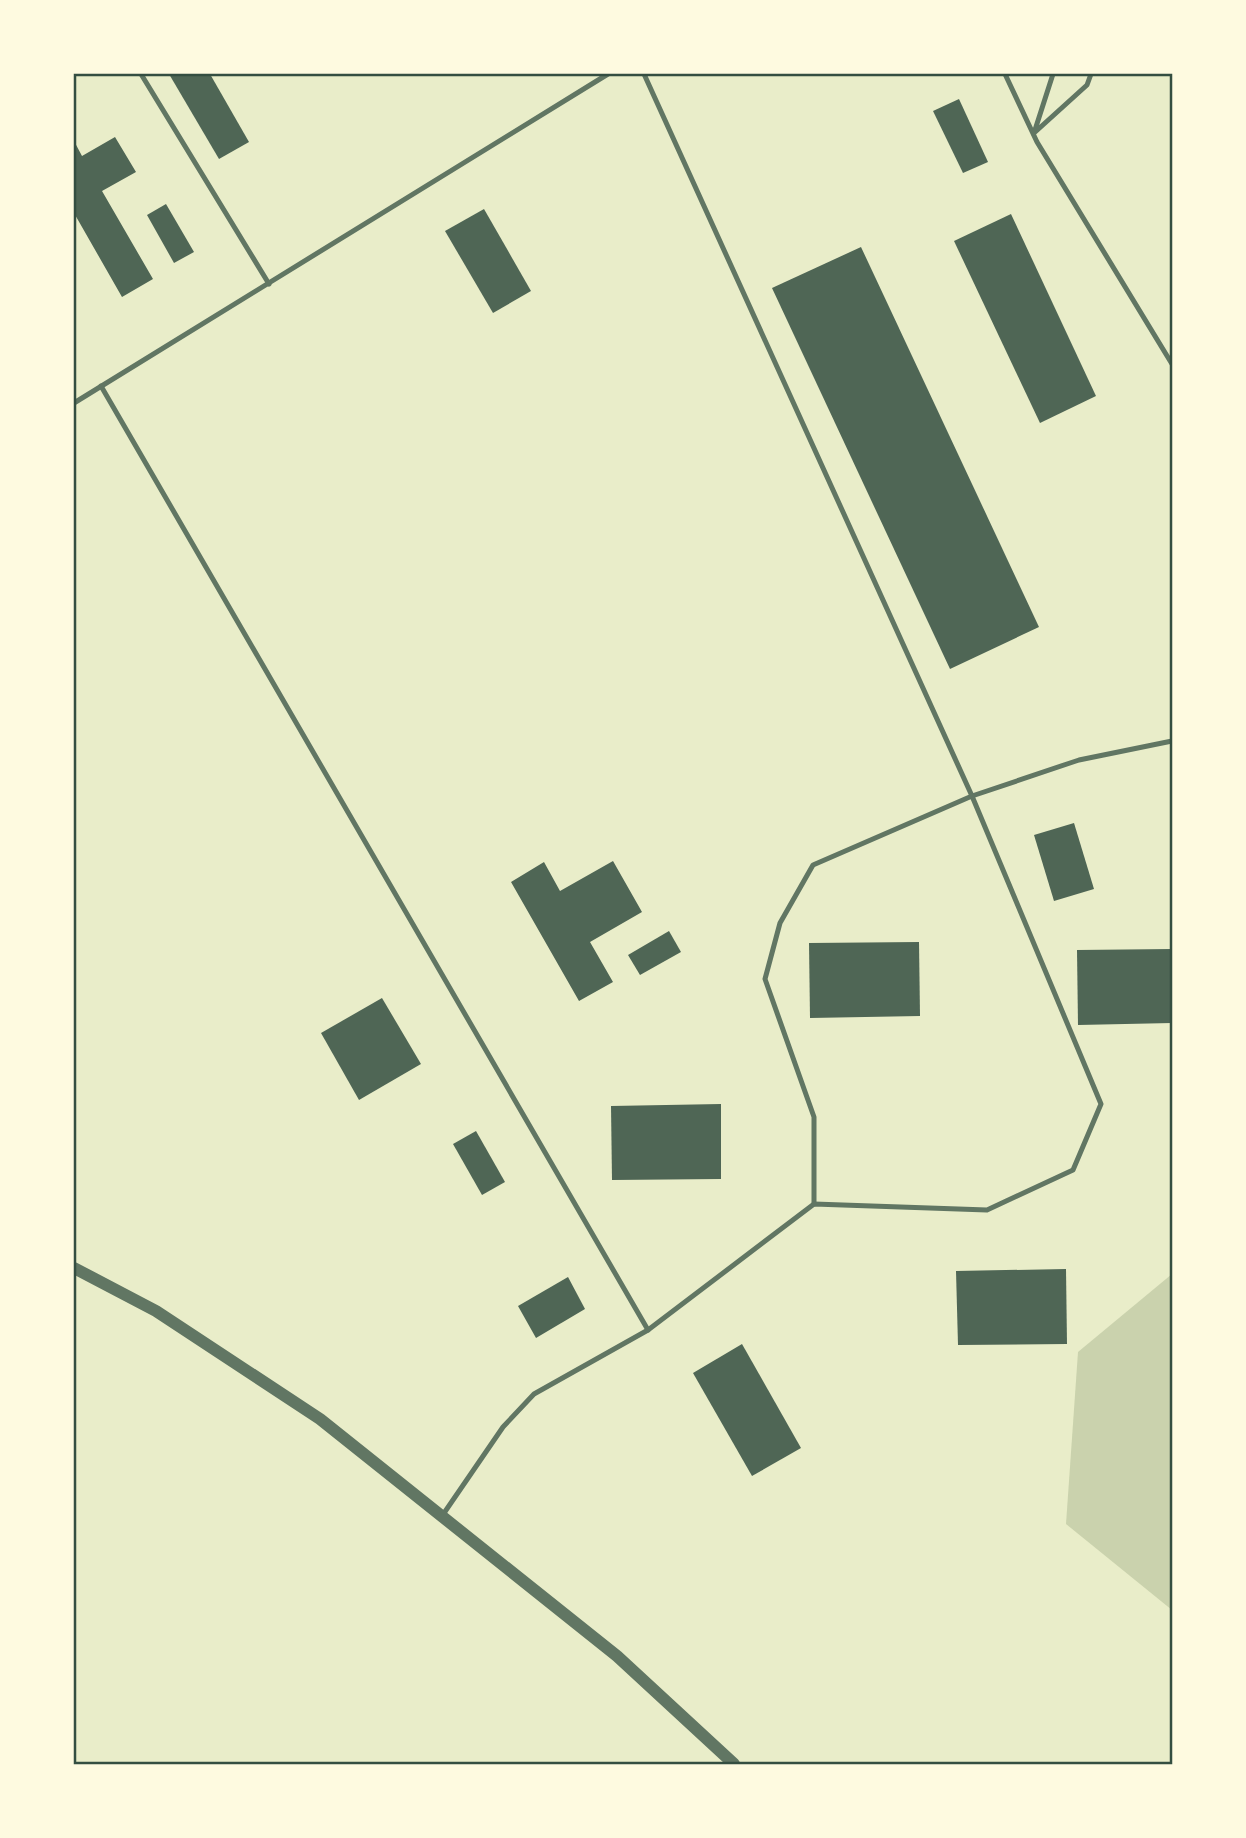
<svg xmlns="http://www.w3.org/2000/svg" width="1246" height="1838" font-family="'Asap Condensed',sans-serif">
  <style>
    .green { fill: #cad2ad }
    .building { fill: #4f6655 }
    .lines { fill: none; stroke-linecap: round; stroke-linejoin: round }
    .service { stroke: #617663; stroke-width: 5 }
    .tertiary { stroke: #617663; stroke-width: 12 }
    .neatline { fill: none; stroke: #344e41; stroke-width: 2.5 }
  </style>
  <rect width="100%" height="100%" fill="#e9edc9"/>
  <polygon class="green" points="1172,1274 1172,1610 1066,1524 1078,1352"/>
  <g class="building">
    <polygon points="169,74 210,74 249,142 219,159"/>
    <polygon points="959,99 988,162 963,173 933,111"/>
    <polygon points="115,137 136,172 102,191 153,279 122,297 74,213 74,141 82,156"/>
    <polygon points="166,204 194,252 174,263 147,215"/>
    <polygon points="484,209 531,291 493,313 445,231"/>
    <polygon points="1011,214 1096,396 1040,423 954,241"/>
    <polygon points="861,247 1039,627 950,669 772,288"/>
    <polygon points="1074,823 1094,889 1054,901 1034,835"/>
    <polygon points="613,861 642,912 590,942 613,982 579,1001 511,882 544,862 560,891"/>
    <polygon points="669,931 681,952 640,975 628,955"/>
    <polygon points="919,942 920,1016 810,1018 809,943"/>
    <polygon points="1172,949 1172,1023 1078,1025 1077,950"/>
    <polygon points="382,998 421,1064 359,1100 321,1033"/>
    <polygon points="721,1104 721,1179 612,1180 611,1106"/>
    <polygon points="476,1131 505,1182 482,1195 453,1144"/>
    <polygon points="1066,1269 1067,1344 958,1345 956,1271"/>
    <polygon points="568,1277 585,1309 536,1338 518,1306"/>
    <polygon points="742,1344 801,1448 752,1476 693,1373"/>
  </g>
  <g class="lines">
    <g class="service">
      <polyline points="141,74 269,284"/>
      <polyline points="1005,74 1037,142 1172,364"/>
      <polyline points="1053,74 1034,133 1087,85 1091,74"/>
      <polyline points="101,386 648,1330"/>
      <polyline points="74,403 608,74"/>
      <polyline points="814,1204 814,1117 765,979 780,923 813,865 972,796 1079,760 1172,741"/>
      <polyline points="442,1516 503,1427 534,1394 648,1330 814,1204 987,1210 1073,1170 1101,1104 972,796 644,74"/>
    </g>
    <polyline class="tertiary" points="74,1268 156,1311 320,1419 617,1656 734,1764"/>
  </g>
  <rect width="1246" height="1838" fill="none" stroke="#fefae0" stroke-width="150"/>
  <rect x="75" y="75" width="1096" height="1688" class="neatline"/>
</svg>
